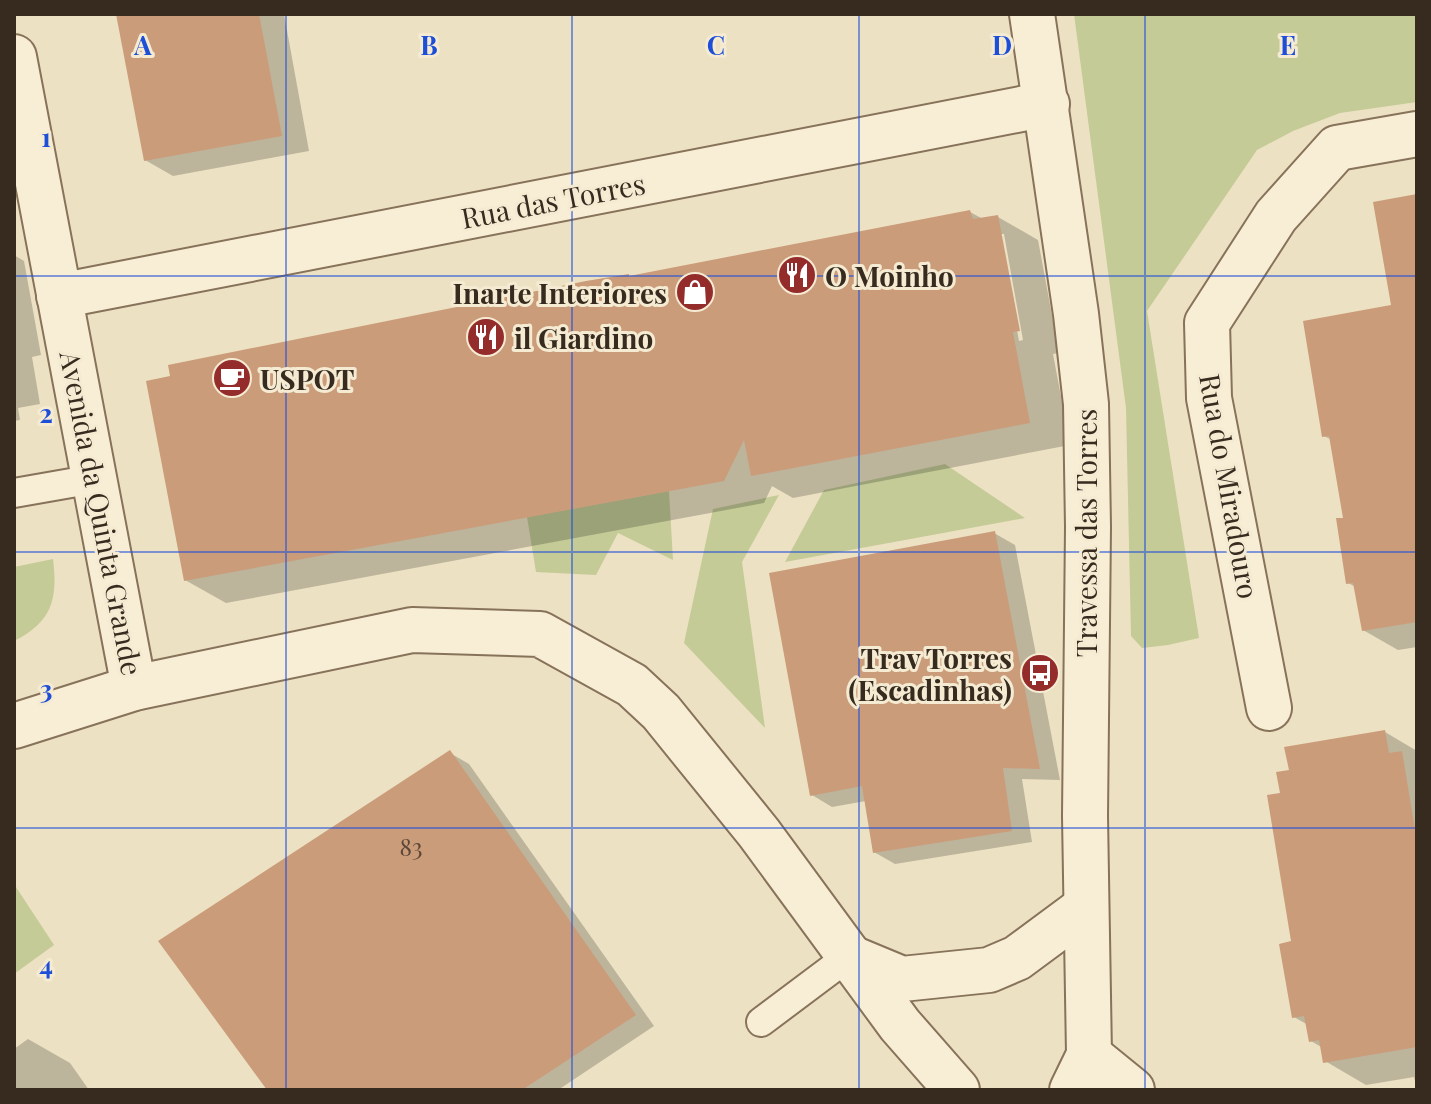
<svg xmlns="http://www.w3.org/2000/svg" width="1431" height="1104" font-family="'Playfair Display',serif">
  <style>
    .green { fill: #c4cb97 }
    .shadow { fill: #0003; fill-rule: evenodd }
    .building { fill: #ca9c7a }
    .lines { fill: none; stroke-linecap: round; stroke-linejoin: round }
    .service-casing { stroke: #87725a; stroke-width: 32 }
    .minor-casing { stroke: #87725a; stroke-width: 48 }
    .tertiary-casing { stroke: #87725a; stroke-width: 48 }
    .service { stroke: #f8eed6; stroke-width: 28 }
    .minor { stroke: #f8eed6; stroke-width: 44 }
    .tertiary { stroke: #f8eed6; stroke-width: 44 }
    .grid { fill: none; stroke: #1d4ed8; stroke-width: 2; stroke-opacity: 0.55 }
    .labels { text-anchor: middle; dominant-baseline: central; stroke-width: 6; stroke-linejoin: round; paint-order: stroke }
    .number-label { font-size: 24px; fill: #5c4635 }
    .street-label { font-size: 28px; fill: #372a1e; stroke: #f5ebd2 }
    .poi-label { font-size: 28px; font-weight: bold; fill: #372a1e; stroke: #f5ebd2; text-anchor: start }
    .grid-label { font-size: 26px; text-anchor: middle; font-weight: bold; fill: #1d4ed8; stroke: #f5ebd2; stroke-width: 6; stroke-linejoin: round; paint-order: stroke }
  </style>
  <rect width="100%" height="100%" fill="#ede1c3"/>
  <g class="green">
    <polygon points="1074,14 1417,14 1417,102 1340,113 1293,131 1257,150 1147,311 1199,638 1168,645 1142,648 1131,636 1126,408"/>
    <polygon points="945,464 1025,518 785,562 824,490"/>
    <polygon points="669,491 673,560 618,533 596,575 536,572 527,517"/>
    <polygon points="779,495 742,562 765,728 684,643 713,509"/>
    <path d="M53,559C58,599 52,622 14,641V567Z"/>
    <polygon points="14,884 54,945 14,974"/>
  </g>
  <g class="shadow">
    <polygon points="118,14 284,14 309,151 173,176 145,160"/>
    <polygon points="1417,196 1417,647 1398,650 1363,630 1356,587 1348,583 1346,520 1332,440 1324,436 1393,307"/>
    <path d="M970,212L983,219L998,217L1038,240L1059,353L1053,354L1070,445L793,498L772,486L764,503L226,603L185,580L629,276L632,277ZM1000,234H1004L1023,340L1019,341Z"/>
    <polygon points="14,255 24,261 41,355 32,357 40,404 18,408 20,420 14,421"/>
    <polygon points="994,533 1015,545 1060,780 1022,779 1032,842 895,864 874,852 866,801 832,807 812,795"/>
    <polygon points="1385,732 1417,751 1417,1090 1414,1077 1366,1085 1325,1061 1323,1048 1311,1041 1308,1025 1294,1017 1293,943 1282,794 1291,772"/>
    <polygon points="450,753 469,764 654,1026 558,1090 270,1090"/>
    <polygon points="28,1039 70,1063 89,1090 14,1090 14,1049"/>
  </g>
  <g class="building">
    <polygon points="116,14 259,14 282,136 144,161"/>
    <polygon points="1417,194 1417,622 1362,631 1353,583 1346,584 1336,518 1343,518 1329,436 1322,437 1303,321 1391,305 1373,202"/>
    <polygon points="970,210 973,219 998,215 1020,331 1013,332 1030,423 751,476 744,440 724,481 184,581 146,381 170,376 168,365 586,281 629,274 629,276"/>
    <polygon points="995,531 1040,769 1003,768 1012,831 873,853 862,786 810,796 769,573"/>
    <polygon points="1385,730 1389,753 1402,751 1417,842 1417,1047 1323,1063 1319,1040 1309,1042 1304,1016 1292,1018 1279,944 1291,941 1267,795 1280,793 1276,772 1289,770 1284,747"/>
    <polygon points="450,750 636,1015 522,1090 267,1090 158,941"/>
  </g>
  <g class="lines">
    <g class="service-casing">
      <g id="service">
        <polyline points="14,493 94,479"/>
        <polyline points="761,1022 849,956"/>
      </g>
    </g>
    <g class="minor-casing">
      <g id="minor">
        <polyline points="59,296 1047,104"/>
        <polyline points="1269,708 1209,398 1207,323 1276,216 1337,148 1417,134"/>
      </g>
    </g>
    <g class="tertiary-casing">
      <g id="tertiary">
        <polyline points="1032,14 1076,314 1086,404 1088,527 1085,816 1089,1055 1072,1090"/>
        <polyline points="14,57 134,688"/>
        <polyline points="14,726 134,688 412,630 540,634 632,685 661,712 759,833 900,1025 957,1090"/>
        <polyline points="849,957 902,979 989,970 1017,958 1086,907"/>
        <polyline points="1089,1055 1132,1090"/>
      </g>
    </g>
    <use href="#service" class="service"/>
    <use href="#minor" class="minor"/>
    <use href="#tertiary" class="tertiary"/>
  </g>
  <path class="grid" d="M286,14V1090M572,14V1090M859,14V1090M1145,14V1090M14,276H1417M14,552H1417M14,828H1417"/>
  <defs>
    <g id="restaurant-disc" transform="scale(2)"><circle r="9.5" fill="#942c2c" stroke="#f5ebd2"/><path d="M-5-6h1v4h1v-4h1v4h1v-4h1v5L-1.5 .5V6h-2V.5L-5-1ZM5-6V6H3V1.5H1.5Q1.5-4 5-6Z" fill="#fff"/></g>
    <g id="shop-disc" transform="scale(2)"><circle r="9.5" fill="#942c2c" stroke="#f5ebd2"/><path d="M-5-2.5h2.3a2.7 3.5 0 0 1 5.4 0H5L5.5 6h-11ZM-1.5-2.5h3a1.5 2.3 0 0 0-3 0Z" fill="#fff"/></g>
    <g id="cafe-disc" transform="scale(2)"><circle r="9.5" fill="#942c2c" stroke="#f5ebd2"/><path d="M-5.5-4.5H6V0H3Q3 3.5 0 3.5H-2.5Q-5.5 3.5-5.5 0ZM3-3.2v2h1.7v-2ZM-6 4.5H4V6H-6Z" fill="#fff"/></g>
    <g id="bus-disc" transform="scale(2)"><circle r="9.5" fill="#942c2c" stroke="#f5ebd2"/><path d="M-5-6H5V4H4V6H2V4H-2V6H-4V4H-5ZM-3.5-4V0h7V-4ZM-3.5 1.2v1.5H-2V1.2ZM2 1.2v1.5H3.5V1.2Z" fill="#fff"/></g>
  </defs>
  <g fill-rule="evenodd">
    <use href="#restaurant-disc" x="797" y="275"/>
    <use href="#shop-disc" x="695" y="292"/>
    <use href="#restaurant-disc" x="486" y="337"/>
    <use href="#cafe-disc" x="232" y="378"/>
    <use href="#bus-disc" x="1040" y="673"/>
  </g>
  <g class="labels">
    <g class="number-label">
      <text x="411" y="846">83</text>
    </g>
    <g class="street-label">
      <text transform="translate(553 200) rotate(-11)">Rua das Torres</text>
      <text transform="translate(1230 486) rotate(80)">Rua do Miradouro</text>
      <text transform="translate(102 513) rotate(79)">Avenida da Quinta Grande</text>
      <text transform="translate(1085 533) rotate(-90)">Travessa das Torres</text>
    </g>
    <g class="poi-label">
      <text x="825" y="275">O Moinho</text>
      <text x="667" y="292" text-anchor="end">Inarte Interiores</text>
      <text x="514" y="337">il Giardino</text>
      <text x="260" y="378">USPOT</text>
      <text x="1012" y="657" text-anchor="end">Trav Torres<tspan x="1012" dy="32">(Escadinhas)</tspan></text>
    </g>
  </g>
  <g class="grid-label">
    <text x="143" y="55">A</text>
    <text x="429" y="55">B</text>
    <text x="716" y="55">C</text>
    <text x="1002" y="55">D</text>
    <text x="1288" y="55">E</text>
    <text x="46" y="147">1</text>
    <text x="46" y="423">2</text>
    <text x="46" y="699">3</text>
    <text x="46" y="975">4</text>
  </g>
  <rect width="1431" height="1104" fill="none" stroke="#372a1e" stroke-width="32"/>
</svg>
